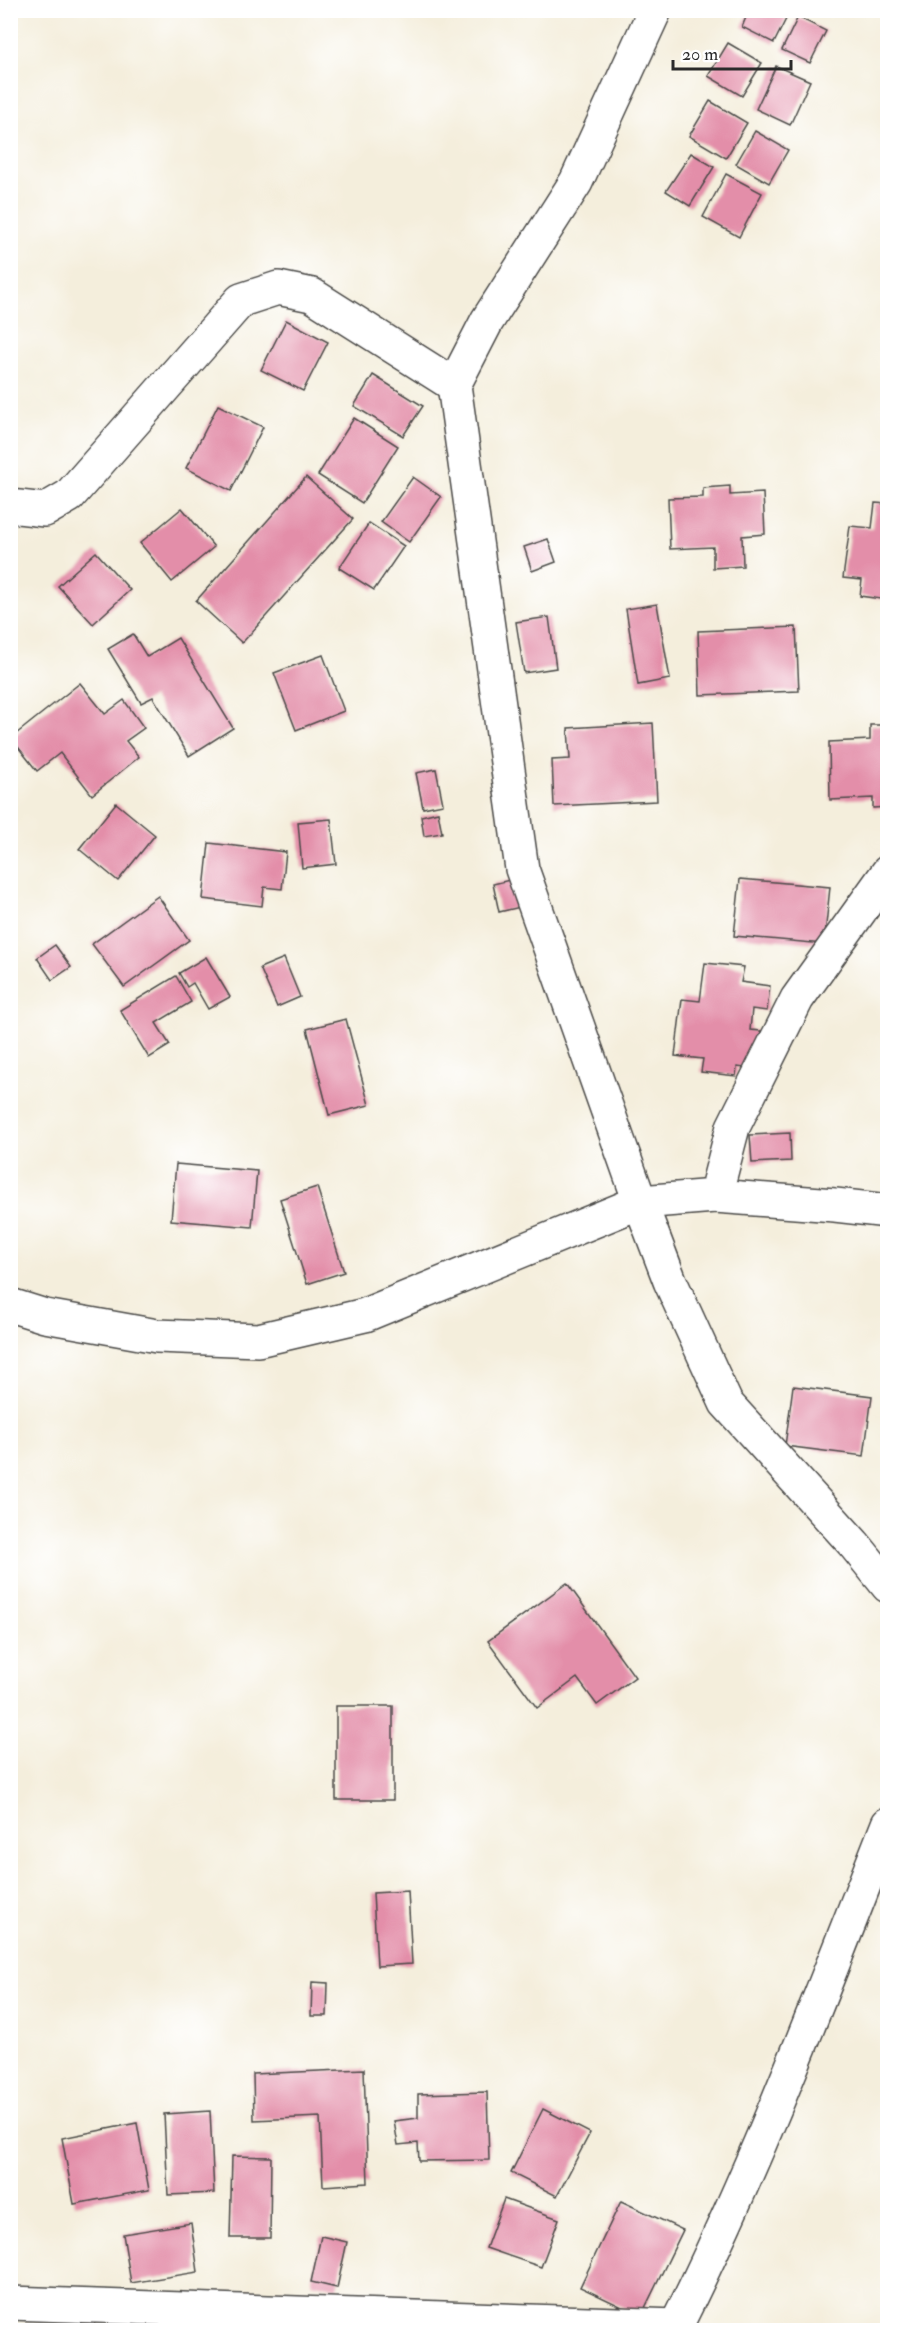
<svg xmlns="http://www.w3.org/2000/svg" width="898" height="2341" font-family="'IM FELL Double Pica',serif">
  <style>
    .building { fill: #e38ea9 }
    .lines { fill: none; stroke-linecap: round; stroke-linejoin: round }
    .minor-casing { stroke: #494846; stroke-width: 36 }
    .minor { stroke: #fff; stroke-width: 33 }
  </style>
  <rect width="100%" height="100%" fill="#fff"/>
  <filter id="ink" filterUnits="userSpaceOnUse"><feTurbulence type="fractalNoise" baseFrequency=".0167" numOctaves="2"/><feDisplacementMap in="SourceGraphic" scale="12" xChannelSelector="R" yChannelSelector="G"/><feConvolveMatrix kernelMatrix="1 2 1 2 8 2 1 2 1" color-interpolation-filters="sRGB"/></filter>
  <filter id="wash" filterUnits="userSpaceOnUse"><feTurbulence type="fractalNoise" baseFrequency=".008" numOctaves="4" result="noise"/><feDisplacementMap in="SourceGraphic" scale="24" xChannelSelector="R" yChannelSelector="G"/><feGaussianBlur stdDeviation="1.35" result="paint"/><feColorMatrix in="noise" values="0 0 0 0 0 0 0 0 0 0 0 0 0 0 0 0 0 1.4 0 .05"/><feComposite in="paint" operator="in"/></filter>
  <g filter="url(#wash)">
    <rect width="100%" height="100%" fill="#f4eedc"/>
    <g id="blocks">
      <g class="building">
        <polygon points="749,10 790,11 774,43 742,27"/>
        <polygon points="798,17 826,31 810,63 782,50"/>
        <polygon points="728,43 762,63 742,96 708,76"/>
        <polygon points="776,66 810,81 790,125 756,109"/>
        <polygon points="710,101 747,123 726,158 689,136"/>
        <polygon points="755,131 788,150 769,183 736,164"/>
        <polygon points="691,153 714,167 690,206 666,191"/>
        <polygon points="726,174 762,193 739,237 703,217"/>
        <polygon points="286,320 328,342 303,391 261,370"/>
        <polygon points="373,375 423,406 403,436 354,406"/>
        <polygon points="218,405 263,427 231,491 186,468"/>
        <polygon points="354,418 398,446 362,503 318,475"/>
        <polygon points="306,477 353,519 242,643 196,601"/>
        <polygon points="413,477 441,497 409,542 381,522"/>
        <polygon points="730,486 730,495 763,493 765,534 742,536 743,566 713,568 713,547 670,549 668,498 703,497 703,488"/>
        <polygon points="875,503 888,504 888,600 860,596 862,580 843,578 850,526 872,528"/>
        <polygon points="182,508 214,547 172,582 140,543"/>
        <polygon points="369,523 404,546 374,590 339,568"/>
        <polygon points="548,539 556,562 532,571 524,547"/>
        <polygon points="96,552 130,590 93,624 58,586"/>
        <polygon points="657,604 670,679 638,685 626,609"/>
        <polygon points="549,617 556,668 524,673 516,622"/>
        <polygon points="796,627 799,691 700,695 698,631"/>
        <polygon points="133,634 147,657 178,638 233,728 189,756 153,697 141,703 108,649"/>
        <polygon points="323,655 344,711 296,730 274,673"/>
        <polygon points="80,683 105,714 124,700 144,728 126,741 139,757 92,795 60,753 37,771 11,738"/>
        <polygon points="653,723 657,801 554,806 552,760 570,759 568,728"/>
        <polygon points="870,725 888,725 888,807 873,808 873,798 830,800 829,742 870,740"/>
        <polygon points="436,769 443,804 423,808 416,773"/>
        <polygon points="116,803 155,835 118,881 79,849"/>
        <polygon points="438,812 442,833 424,836 421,816"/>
        <polygon points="331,819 336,864 302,868 298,822"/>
        <polygon points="209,843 286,852 282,889 264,887 262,906 203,899"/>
        <polygon points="518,878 525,906 499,912 493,884"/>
        <polygon points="740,879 830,887 824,944 734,936"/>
        <polygon points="158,896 189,940 124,987 92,944"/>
        <polygon points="55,945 71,967 52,980 37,958"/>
        <polygon points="206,957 230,997 208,1009 193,983 187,987 179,973"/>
        <polygon points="284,958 300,997 277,1007 260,968"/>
        <polygon points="705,963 744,967 741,982 770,986 767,1011 752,1009 750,1030 761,1031 756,1069 737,1067 736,1076 701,1072 703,1059 675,1056 682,999 700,1001"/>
        <polygon points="176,976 191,1002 156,1023 170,1045 149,1058 120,1010"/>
        <polygon points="346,1019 369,1105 329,1115 307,1029"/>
        <polygon points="790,1133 791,1161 752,1163 750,1135"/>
        <polygon points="176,1164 257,1171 252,1227 171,1220"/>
        <polygon points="317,1187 344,1272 307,1284 280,1199"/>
        <polygon points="793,1386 872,1396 864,1456 785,1446"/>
        <polygon points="567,1583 635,1677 597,1705 577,1678 537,1708 488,1641"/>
        <rect x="336" y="1706" width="57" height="94"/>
        <polygon points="408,1891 412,1964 377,1966 373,1893"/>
        <polygon points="312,1982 328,1983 327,2016 311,2016"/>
        <polygon points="364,2069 368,2183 323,2186 320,2117 254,2120 253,2074"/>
        <polygon points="487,2092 489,2160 419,2161 418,2143 398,2145 394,2121 418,2118 418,2094"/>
        <polygon points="543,2109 590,2133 557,2196 511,2173"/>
        <polygon points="210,2111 214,2193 168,2195 164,2114"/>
        <polygon points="137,2123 149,2190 74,2204 62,2138"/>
        <polygon points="232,2156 271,2157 270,2238 230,2238"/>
        <polygon points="504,2199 559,2219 541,2267 486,2248"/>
        <polygon points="621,2201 683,2230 641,2316 580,2287"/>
        <polygon points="191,2223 198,2272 131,2283 123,2234"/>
        <polygon points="321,2236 347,2242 337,2288 311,2282"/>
        <polygon points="328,2325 327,2330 281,2330 281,2326"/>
      </g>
    </g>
  </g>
  <g filter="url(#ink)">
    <use href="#blocks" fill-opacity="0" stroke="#494846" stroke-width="1.5"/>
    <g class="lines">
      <g class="minor-casing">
        <g id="minor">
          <polyline points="655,10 576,182 487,321 454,385 522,869 640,1202 670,1281 726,1403 854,1544 888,1586"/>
          <polyline points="10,506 45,510 69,496 241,300 278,288 312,295 454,385"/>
          <polyline points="715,1196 733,1127 797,999 888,872"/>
          <polyline points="10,1305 45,1316 157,1336 258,1340 365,1315 640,1202 715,1196 835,1205 888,1211"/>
          <polyline points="10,2303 677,2326"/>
          <path d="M674,2330C756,2167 821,1994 888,1824"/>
        </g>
      </g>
      <use href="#minor" class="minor"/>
    </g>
  </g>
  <rect width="898" height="2341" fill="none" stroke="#fff" stroke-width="36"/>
  <path d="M673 60v9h118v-9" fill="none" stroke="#2b2b2b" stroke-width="3"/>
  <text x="682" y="60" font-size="18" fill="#2b2b2b" stroke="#ffffff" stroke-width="4.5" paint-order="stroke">20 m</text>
</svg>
